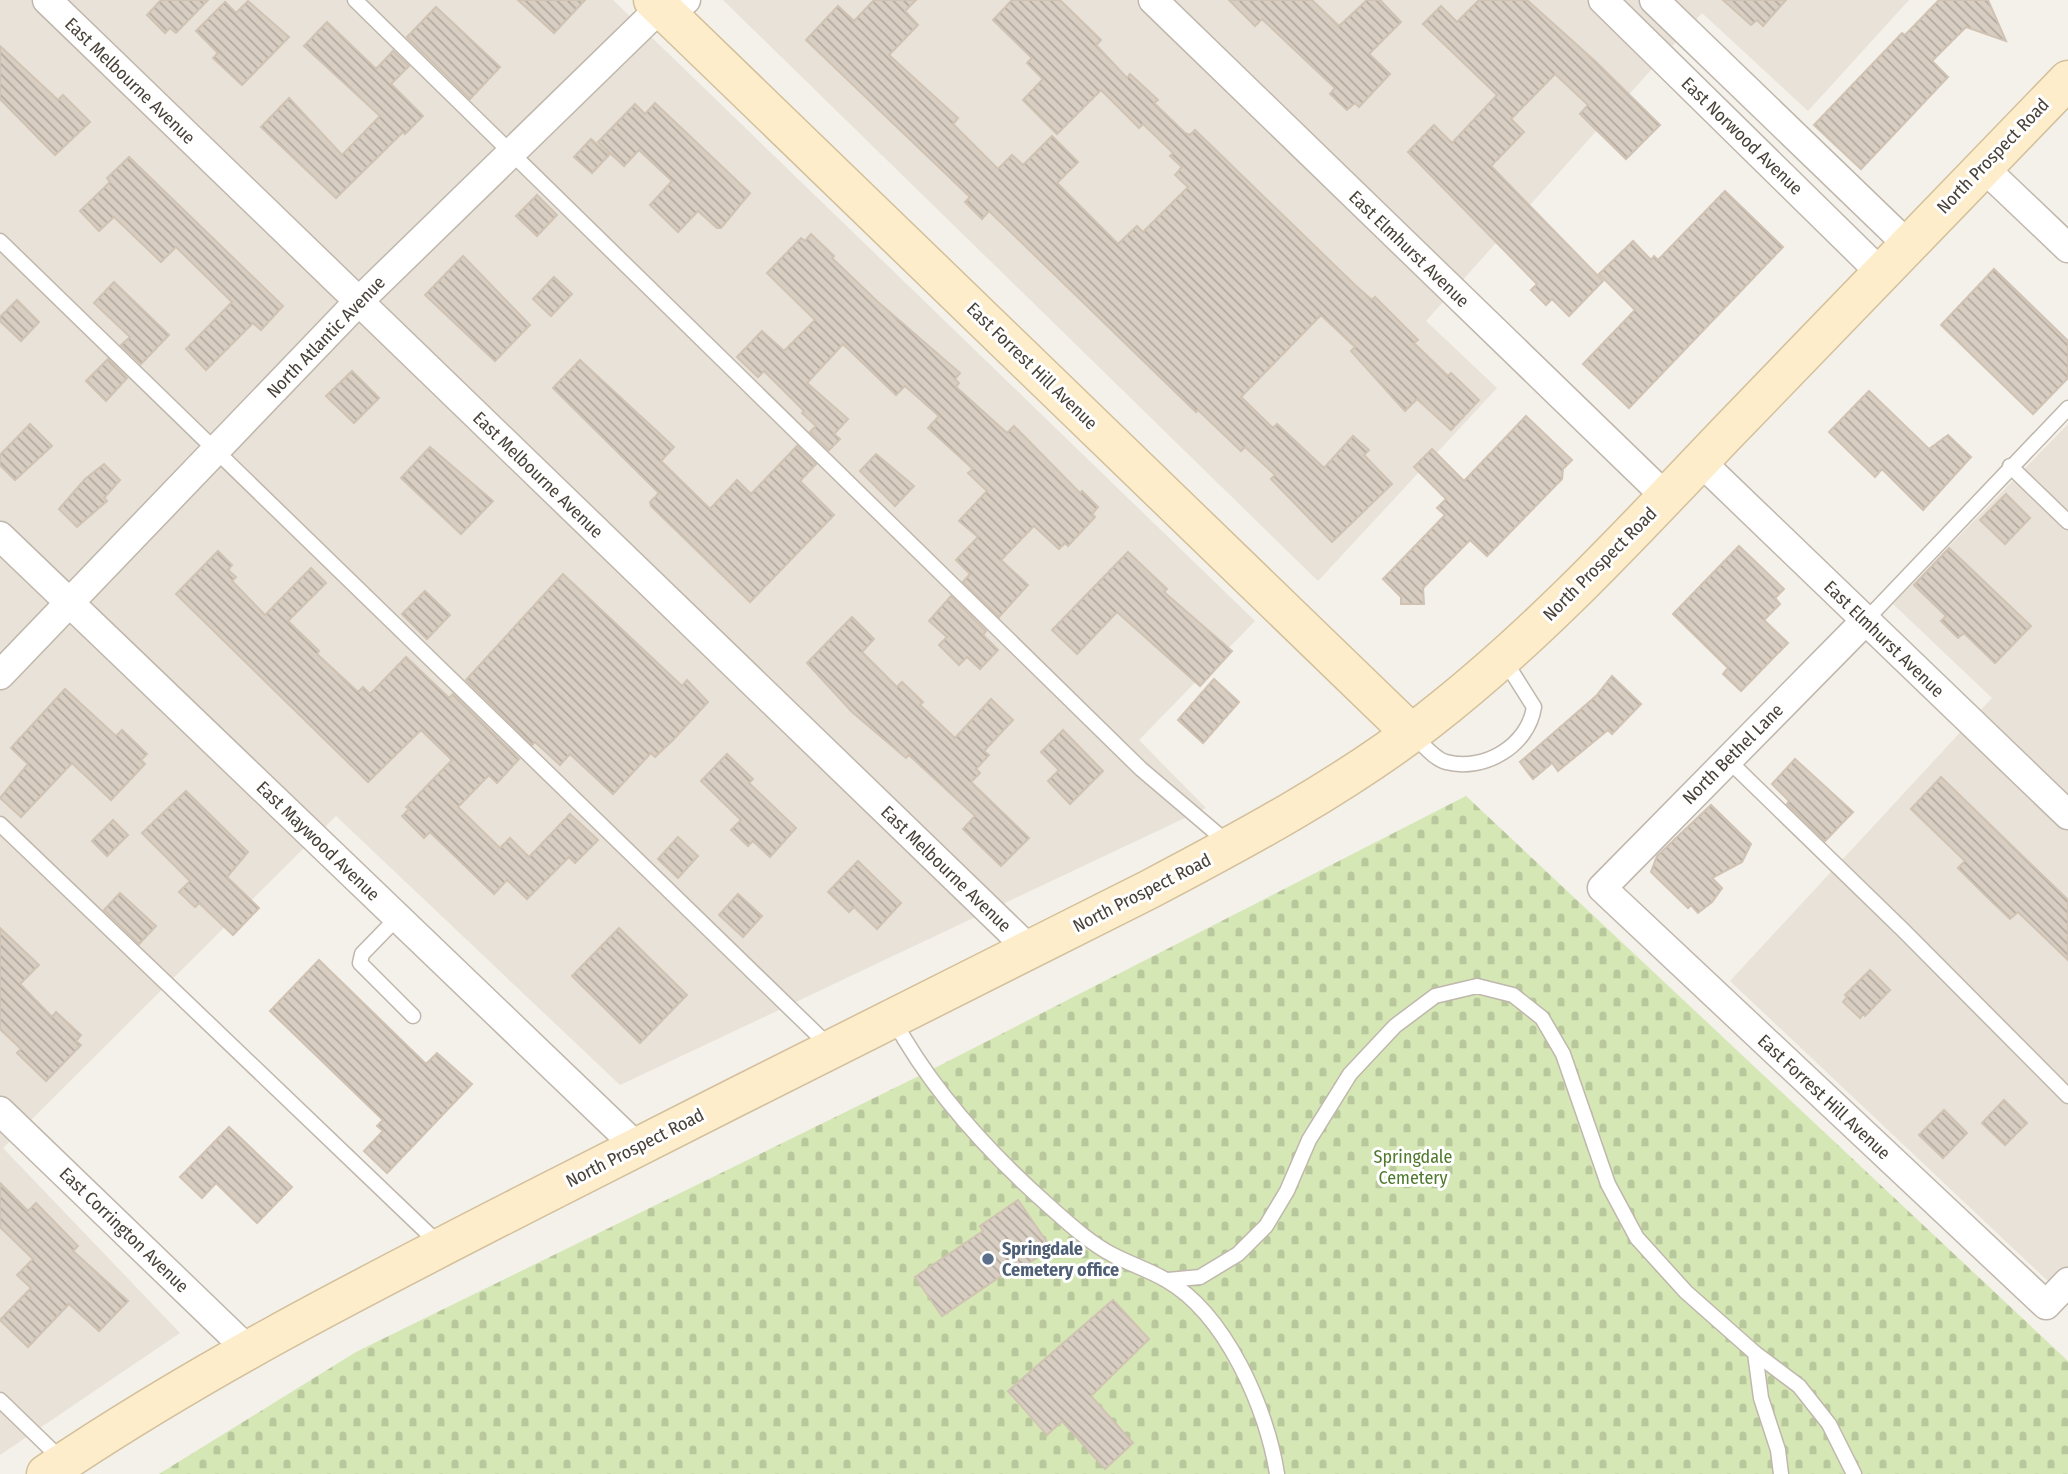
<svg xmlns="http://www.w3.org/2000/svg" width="2068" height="1474" font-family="'Fira Sans Condensed',sans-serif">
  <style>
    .residential { fill: #e8e2d8 }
    .cemetery { fill: url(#cemetery-stones) }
    .building { fill: url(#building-back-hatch); stroke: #d0c3b3; stroke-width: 2 }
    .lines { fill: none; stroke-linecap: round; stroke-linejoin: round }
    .lane-casing { stroke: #c0b7ac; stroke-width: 17 }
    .street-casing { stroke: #c0b7ac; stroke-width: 31 }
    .secondary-casing { stroke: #d3c09a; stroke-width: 41 }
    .lane { stroke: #fff; stroke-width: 14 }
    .street { stroke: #fff; stroke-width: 28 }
    .secondary { stroke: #fdedcb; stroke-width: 38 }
    .service-dot { fill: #5c6f8a; stroke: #fff; stroke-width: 2.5 }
    .labels { text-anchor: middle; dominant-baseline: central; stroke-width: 6; stroke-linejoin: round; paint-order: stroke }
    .street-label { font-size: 18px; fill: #484138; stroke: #fff }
    .park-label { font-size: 18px; fill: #4f792c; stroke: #fff }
    .service-label { font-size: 18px; font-weight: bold; fill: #4e5e75; stroke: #fff; text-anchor: start }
  </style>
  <defs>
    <pattern id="cemetery-stones" width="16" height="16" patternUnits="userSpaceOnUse" patternTransform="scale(1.75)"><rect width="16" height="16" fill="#d4e7b4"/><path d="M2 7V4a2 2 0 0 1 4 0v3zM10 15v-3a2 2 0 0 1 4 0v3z" fill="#b8c79c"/></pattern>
    <pattern id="building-back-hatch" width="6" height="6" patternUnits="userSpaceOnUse" patternTransform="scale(1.75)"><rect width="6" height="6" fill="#d9cec2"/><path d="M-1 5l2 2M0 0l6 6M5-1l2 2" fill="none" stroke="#b2a99f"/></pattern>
  </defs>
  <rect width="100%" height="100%" fill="#f4f0ea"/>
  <g class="residential">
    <polygon points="0,0 613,0 1255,621 1139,740 1206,808 620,1085 336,816 3,1148 180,1333 0,1455"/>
    <polygon points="723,0 1909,0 1808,111 1702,13 1426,321 1497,388 1318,581"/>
    <polygon points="2068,424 2068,1300 1730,981 1992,698 1893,604"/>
  </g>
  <polygon class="cemetery" points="1466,796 2068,1361 2068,1474 159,1474 356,1352 925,1073"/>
  <g class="building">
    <polygon points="161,0 208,0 176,33 170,28 165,33 147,15"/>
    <polygon points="518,0 585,0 554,33"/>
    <polygon points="874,0 916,0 905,11 918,25 889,55 958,118 953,124 998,169 1012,155 1023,165 1052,136 1078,162 1057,183 1118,244 1137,226 1143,232 1188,187 1175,175 1182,167 1170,156 1173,153 1143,124 1139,128 1101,90 1057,134 1023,100 1043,79 1027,63 1032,58 993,20 1012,0 1060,0 1101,40 1096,45 1127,78 1130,74 1158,100 1154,103 1185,133 1190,135 1195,130 1355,285 1372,300 1375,297 1418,340 1414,343 1448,376 1451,373 1479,400 1451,430 1417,399 1405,411 1351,351 1355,347 1321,315 1241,397 1273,428 1277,424 1324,468 1353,436 1369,450 1364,455 1392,484 1332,542 1271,479 1275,475 1245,447 1241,451 1198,410 1196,412 989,211 982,219 965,202 970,197 806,40 838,6 854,21"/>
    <polygon points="1229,0 1312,0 1339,26 1367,0 1380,0 1401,22 1369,54 1390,74 1359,107 1355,103 1347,110 1330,94 1335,88 1262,19 1255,26"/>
    <polygon points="1479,0 1527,0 1596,62 1660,125 1626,159 1580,114 1588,105 1555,74 1511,119 1524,132 1491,166 1603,281 1569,316 1552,299 1546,305 1531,290 1537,284 1408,152 1434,125 1452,143 1497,95 1423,24 1441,6 1457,22"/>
    <polygon points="1723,0 1786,0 1763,26 1757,20 1751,25"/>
    <polygon points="1939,0 1988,0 2006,41 1966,27 1932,61 1948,77 1861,169 1814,125 1902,33 1905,35"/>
    <polygon points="248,1 289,37 242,85 213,58 218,53 196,31 225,2 236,13"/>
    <polygon points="436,7 500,67 470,99 407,37"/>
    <polygon points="327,22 376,69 393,51 409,66 391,84 423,116 405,134 403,132 336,198 261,127 289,98 342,155 380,116 304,46"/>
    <polygon points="0,46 58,100 63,95 90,122 55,155 0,99"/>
    <polygon points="655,103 750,193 721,228 717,228 698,211 678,232 650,205 672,181 639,150 624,166 598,142 635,104 645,114"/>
    <polygon points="591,139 609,155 592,173 574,157"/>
    <polygon points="129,157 283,306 261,330 253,323 206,370 186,349 232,302 176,247 161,262 114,217 99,231 80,211 110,182 107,178"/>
    <polygon points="1725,191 1783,247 1629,408 1583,364 1635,310 1599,274 1633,241 1651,260 1654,256 1658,260"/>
    <polygon points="537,195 557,215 537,236 516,216"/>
    <polygon points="811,234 834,256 832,258 878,302 960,373 955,379 959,383 956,387 1007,433 1014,426 1080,493 1082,491 1098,507 1092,514 1095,517 1068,546 1065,543 1059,549 1034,526 1001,560 1028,585 999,617 963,582 970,574 956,560 978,537 959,521 987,491 968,473 973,469 928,428 939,416 905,386 896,395 843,344 807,383 848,419 834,434 840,439 829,450 810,432 816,426 802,413 804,411 764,371 758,377 737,357 762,331 784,351 815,320 767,273 801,238 805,241"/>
    <polygon points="463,256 530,325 495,361 425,295"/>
    <polygon points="1994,269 2068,341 2068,378 2033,414 1941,325"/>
    <polygon points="554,277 572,294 551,316 533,299"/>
    <polygon points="114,282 169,335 141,364 121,345 130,337 94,303"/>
    <polygon points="17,300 39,322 21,341 0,321 0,317"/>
    <polygon points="108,359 127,378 106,401 86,381"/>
    <polygon points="580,360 674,447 661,461 710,509 737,480 751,494 797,446 816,464 800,481 834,515 750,602 651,506 650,502 659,493 553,388"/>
    <polygon points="352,371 379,398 354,423 326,396"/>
    <polygon points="1869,391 1929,449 1948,435 1971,457 1923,510 1882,469 1875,477 1829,432"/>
    <polygon points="1526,416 1572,460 1563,469 1562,479 1487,556 1470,540 1423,588 1424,604 1401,604 1401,597 1383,579 1445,515 1437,508 1446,499 1414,467 1432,449 1464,481"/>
    <polygon points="30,424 52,446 15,480 0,465 0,455"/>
    <polygon points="430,447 493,501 461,534 401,478"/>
    <polygon points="876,454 914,486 895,506 860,471"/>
    <polygon points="104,464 120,480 104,498 107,501 77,527 59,509 85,479"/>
    <polygon points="2006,494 2030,518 2005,544 1980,520"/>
    <polygon points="1739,546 1784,589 1775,598 1780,604 1764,620 1788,643 1741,691 1723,674 1728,668 1673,614"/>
    <polygon points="1949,548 2031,626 1995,663 1964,633 1958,638 1941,621 1946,616 1914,585"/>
    <polygon points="218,551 232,565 228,570 236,577 232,581 265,615 311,568 326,583 288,621 319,651 317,654 358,692 363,687 370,694 406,657 449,698 453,694 519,759 497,783 489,775 458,807 500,848 510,838 529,857 570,814 598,840 575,863 569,857 527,899 507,880 494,894 430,832 424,838 402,816 409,809 406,807 452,760 421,730 368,782 176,594"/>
    <polygon points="1128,552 1167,589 1164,592 1232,651 1200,686 1117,612 1077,654 1052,630"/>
    <polygon points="563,574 682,686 687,680 708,702 673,740 655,757 651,753 613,794 570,754 560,765 535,742 532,745 466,680"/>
    <polygon points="425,591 450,615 427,639 402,614"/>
    <polygon points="951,596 986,631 983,635 998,650 980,669 967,657 959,665 939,645 947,637 929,621"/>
    <polygon points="852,617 874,639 862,652 897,687 902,682 923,702 920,705 955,738 991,699 1013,720 984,751 989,755 976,769 980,773 971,782 1029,838 1001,866 963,829 975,816 909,755 906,758 852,712 807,663"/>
    <polygon points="1612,676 1641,704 1612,734 1608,730 1558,771 1552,763 1533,779 1520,762 1596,696"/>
    <polygon points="1214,679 1239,702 1203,743 1178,720"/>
    <polygon points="65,689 116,736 122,730 147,754 141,760 145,764 111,800 72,763 21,817 0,798 28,764 11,748"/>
    <polygon points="1063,730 1103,771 1070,804 1048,781 1059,770 1041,752"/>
    <polygon points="727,754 753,779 749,783 796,828 770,857 753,841 748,846 731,830 741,820 701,781"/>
    <polygon points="1795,759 1853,812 1825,841 1787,804 1789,801 1772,784"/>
    <polygon points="1941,777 2068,900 2068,960 2018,912 2010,919 1986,896 1958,868 1965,861 1911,809"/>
    <polygon points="186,791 248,852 227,877 259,908 233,935 199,903 195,907 179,892 190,881 142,833"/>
    <polygon points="1711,805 1751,844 1742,862 1712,878 1722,888 1712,902 1698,913 1691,905 1688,908 1651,872 1657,856"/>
    <polygon points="113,820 128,835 107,856 92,841"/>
    <polygon points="678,837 698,856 678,878 658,859"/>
    <polygon points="858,861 901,903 877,929 854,907 849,912 828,892"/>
    <polygon points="120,893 156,926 139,944 104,910"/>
    <polygon points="738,894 762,916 743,937 719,915"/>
    <polygon points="0,928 39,965 20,984 52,1017 56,1012 81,1035 76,1041 81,1045 46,1081 17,1053 21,1049 0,1029"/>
    <polygon points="619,928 687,995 640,1043 572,976"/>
    <polygon points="319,960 426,1064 437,1053 472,1084 387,1173 364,1151 383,1131 377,1126 383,1120 270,1011"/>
    <polygon points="1870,970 1890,990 1865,1016 1863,1014 1860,1018 1843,1002 1847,997 1845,995"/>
    <polygon points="2004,1100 2027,1123 2005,1145 1982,1123"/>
    <polygon points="1944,1110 1967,1133 1943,1158 1919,1135"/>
    <polygon points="229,1127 292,1187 257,1223 216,1183 202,1198 180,1177"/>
    <polygon points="0,1183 28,1211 36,1203 78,1246 73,1251 128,1301 99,1331 69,1304 28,1347 0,1320 31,1288 17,1275 33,1259 0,1227"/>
    <polygon points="1018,1200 1051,1248 1013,1274 1010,1270 942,1316 915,1277 983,1231 980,1226"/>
    <polygon points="1113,1300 1149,1339 1091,1396 1133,1443 1105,1469 1062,1421 1047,1435 1008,1391"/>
  </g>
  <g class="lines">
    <g class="lane-casing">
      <g id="lane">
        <polyline points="355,0 1141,769 1228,843"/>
        <polyline points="0,241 830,1047"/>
        <polyline points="2010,466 2068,522"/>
        <polyline points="1865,621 2068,408"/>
        <path d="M1412,734C1421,742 1434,759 1446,762C1484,772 1528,746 1534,707L1505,661"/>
        <polyline points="1728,760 1903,930 2068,1096"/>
        <polyline points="0,824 439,1244"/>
        <polyline points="398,917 362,954 360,963 413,1016"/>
        <path d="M893,1019C932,1091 988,1152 1049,1206C1068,1223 1091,1244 1113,1255C1130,1264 1149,1270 1166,1280C1226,1314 1267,1409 1277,1474"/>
        <polyline points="1168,1280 1200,1277 1238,1254 1266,1226 1287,1191 1309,1140 1350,1074 1395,1026 1435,996 1477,986 1513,995 1542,1018 1563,1054 1608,1184 1637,1238 1686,1292 1755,1353 1761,1398 1778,1450 1781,1474"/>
        <polyline points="1755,1353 1799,1386 1829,1424 1854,1474"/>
        <polyline points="0,1400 63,1461"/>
      </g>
    </g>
    <g class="street-casing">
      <g id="street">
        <polyline points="47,0 1030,950"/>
        <polyline points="1153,0 1666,497"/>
        <polyline points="1603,0 1881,273"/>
        <polyline points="1654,0 1908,245"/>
        <polyline points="1983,167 2068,248"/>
        <polyline points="1700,461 2068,815"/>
        <polyline points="0,536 637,1147"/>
        <polyline points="1865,621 1602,888 2046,1305 2068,1282"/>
        <polyline points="0,675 358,302 661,7 686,0"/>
        <polyline points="0,1111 248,1350"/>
      </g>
    </g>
    <g class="secondary-casing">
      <g id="secondary">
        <polyline points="653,0 1411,733"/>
        <path d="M46,1474C201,1369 367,1285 533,1200C738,1095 945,993 1150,889C1245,839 1340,788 1425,723C1535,638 1629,536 1724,436C1839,317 1953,198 2068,80"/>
      </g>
    </g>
    <use href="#lane" class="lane"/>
    <use href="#street" class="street"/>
    <use href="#secondary" class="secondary"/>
  </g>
  <circle class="service-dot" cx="988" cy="1259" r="7"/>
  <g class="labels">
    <g class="street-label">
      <text transform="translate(130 81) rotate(44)">East Melbourne Avenue</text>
      <text transform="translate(1742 136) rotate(44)">East Norwood Avenue</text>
      <text transform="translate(1993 156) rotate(-46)">North Prospect Road</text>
      <text transform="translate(1409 249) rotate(44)">East Elmhurst Avenue</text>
      <text transform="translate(326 337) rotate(-46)">North Atlantic Avenue</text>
      <text transform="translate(1032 366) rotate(44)">East Forrest Hill Avenue</text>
      <text transform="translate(538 475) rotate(44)">East Melbourne Avenue</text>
      <text transform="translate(1600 564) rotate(-45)">North Prospect Road</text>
      <text transform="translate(1884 639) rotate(44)">East Elmhurst Avenue</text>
      <text transform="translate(1733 754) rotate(-45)">North Bethel Lane</text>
      <text transform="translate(318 841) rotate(44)">East Maywood Avenue</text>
      <text transform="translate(946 869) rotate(44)">East Melbourne Avenue</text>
      <text transform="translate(1142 893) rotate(-27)">North Prospect Road</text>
      <text transform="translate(1824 1097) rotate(43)">East Forrest Hill Avenue</text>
      <text transform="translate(635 1148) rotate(-27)">North Prospect Road</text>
      <text transform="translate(124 1230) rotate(44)">East Corrington Avenue</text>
    </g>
    <g class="park-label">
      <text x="1413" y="1157">Springdale<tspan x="1413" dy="21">Cemetery</tspan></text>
    </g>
    <g class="service-label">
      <text x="1002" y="1249">Springdale<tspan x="1002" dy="21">Cemetery office</tspan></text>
    </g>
  </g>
</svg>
